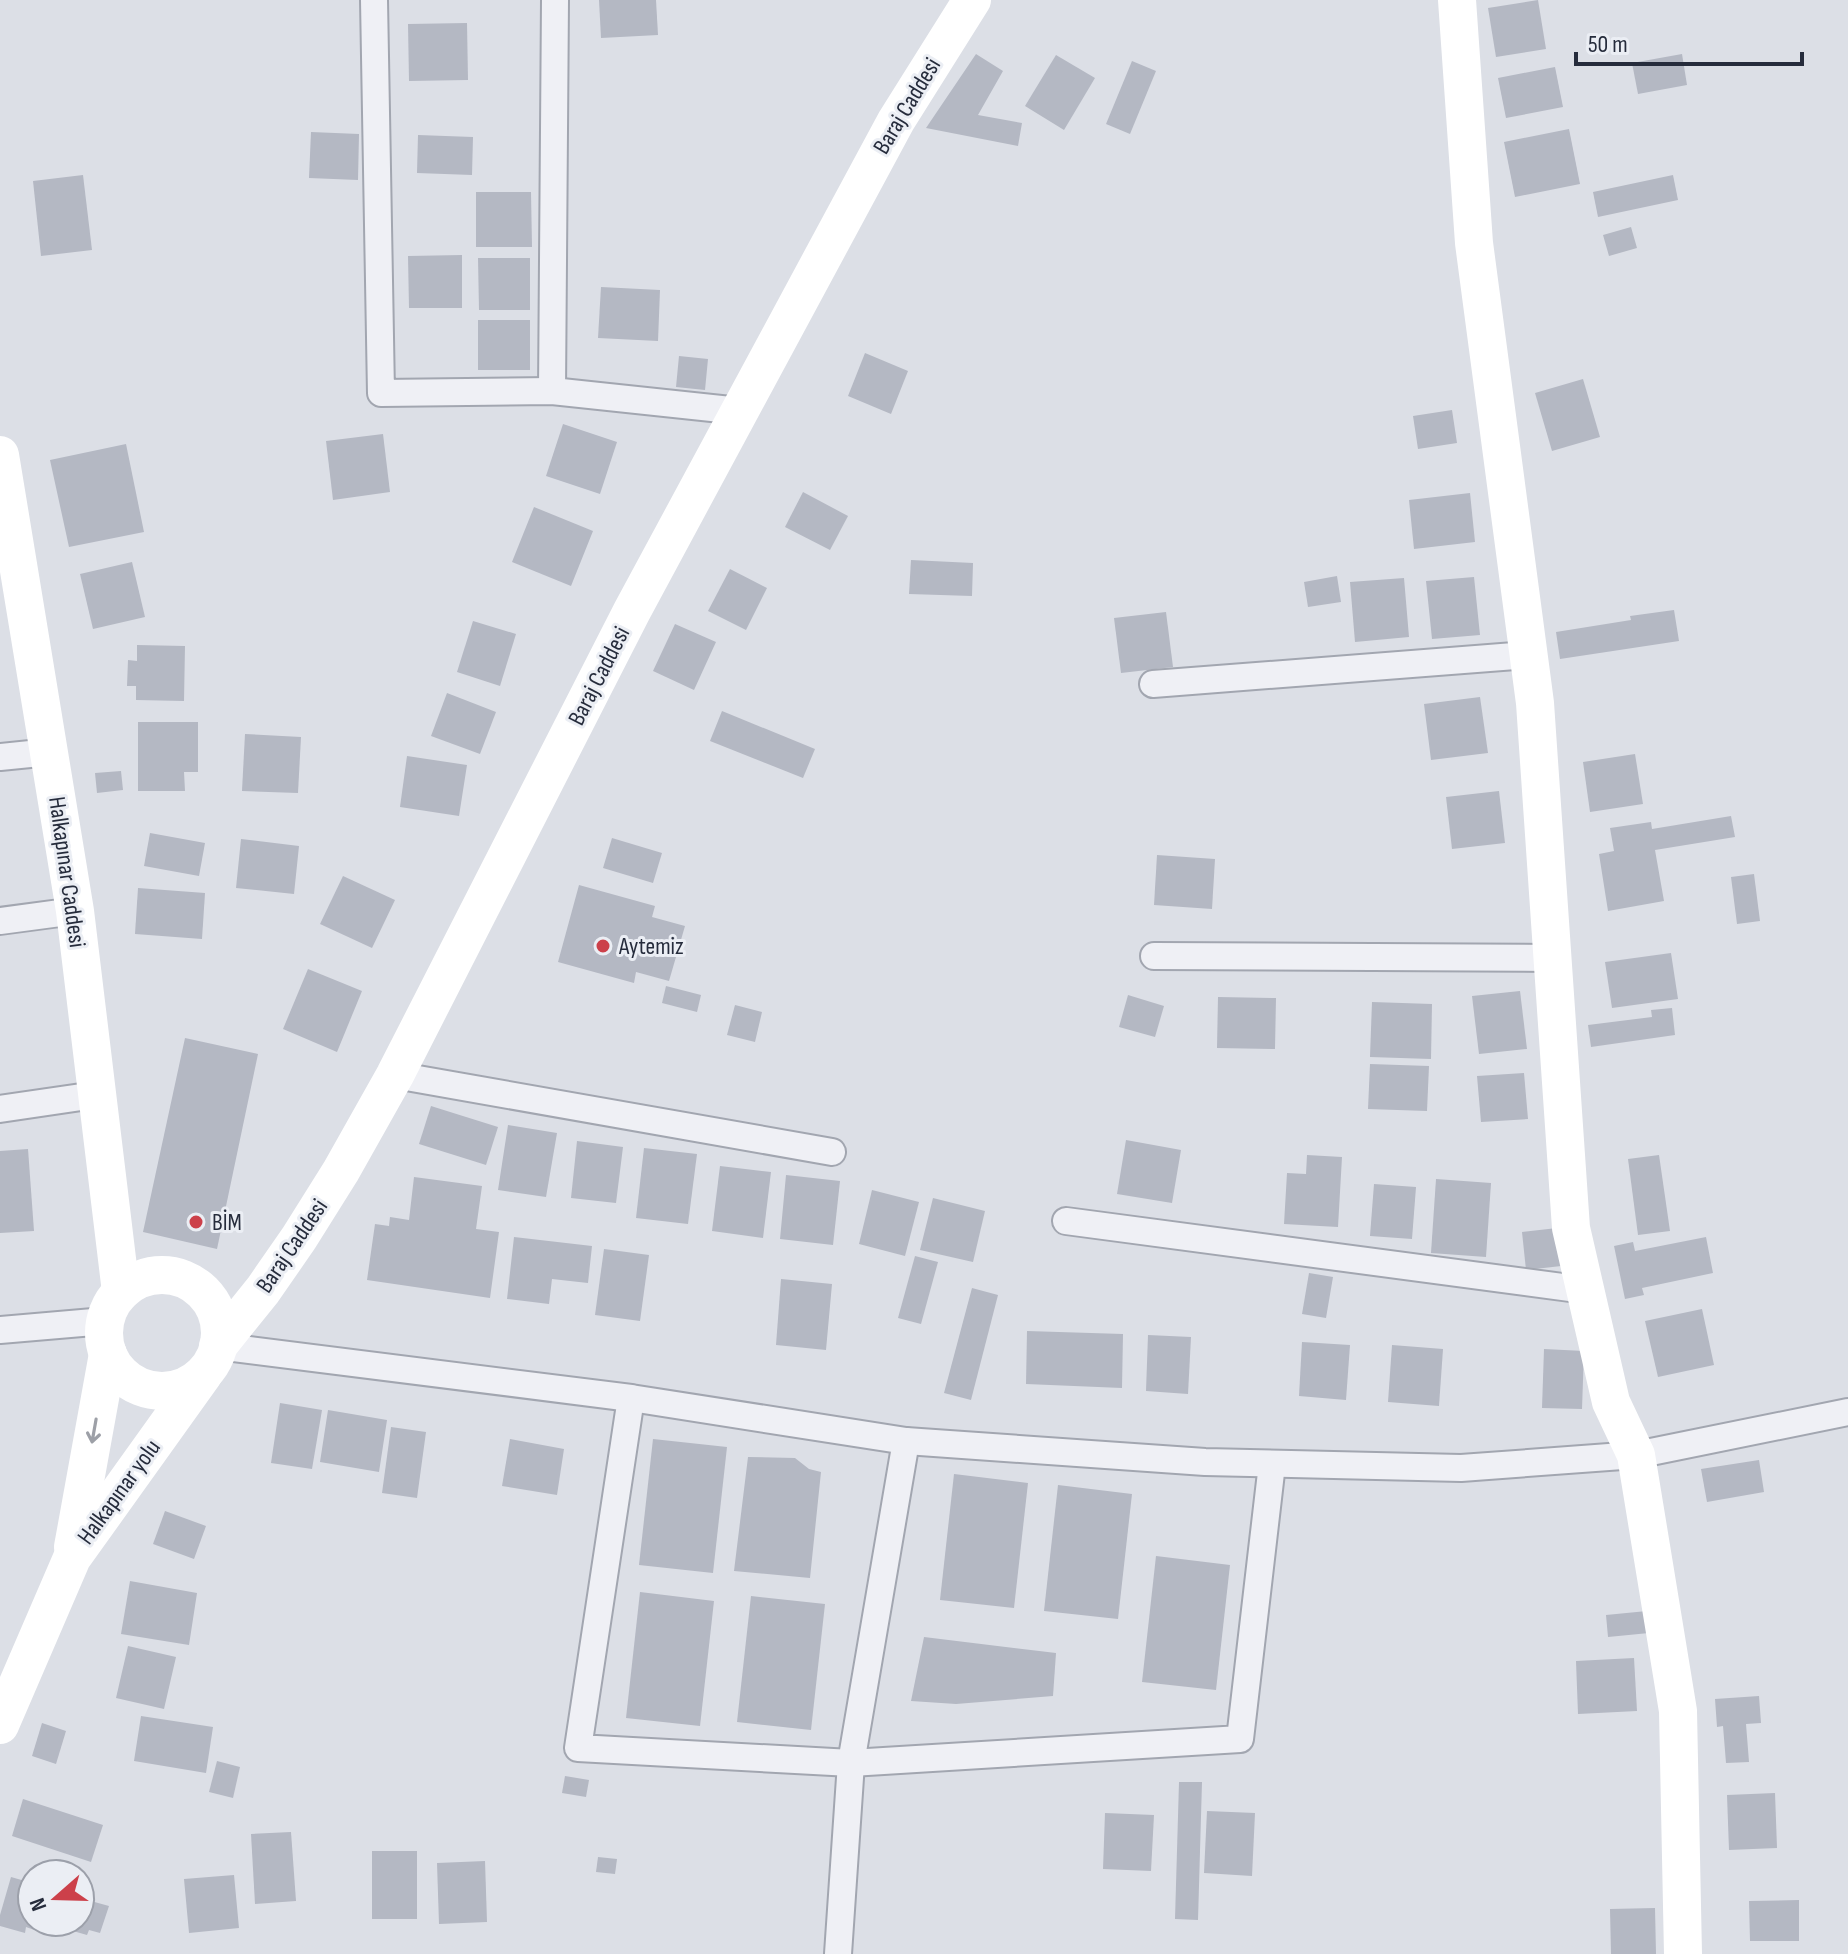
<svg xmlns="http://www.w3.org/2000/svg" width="1848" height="1954" font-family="'Sofia Sans Condensed',sans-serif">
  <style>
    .building { fill: #b4b8c3 }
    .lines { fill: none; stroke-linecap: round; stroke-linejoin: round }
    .street-casing { stroke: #a2a6b0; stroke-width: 30 }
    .street { stroke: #eff0f5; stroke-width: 26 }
    .secondary { stroke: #fff; stroke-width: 38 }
    .oneway { stroke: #9da0a7 }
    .poi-dot { fill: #cc404a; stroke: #ebeef4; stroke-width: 3 }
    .labels { text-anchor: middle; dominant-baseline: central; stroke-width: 6; stroke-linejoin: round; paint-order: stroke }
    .street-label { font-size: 24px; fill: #262c3c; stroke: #ebeef4 }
    .poi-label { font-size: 24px; fill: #262c3c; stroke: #ebeef4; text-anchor: start }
  </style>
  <rect width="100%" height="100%" fill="#dcdfe6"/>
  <g class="building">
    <polygon points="599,0 656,0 658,35 601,38"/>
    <polygon points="1538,0 1546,49 1496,57 1488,8"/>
    <polygon points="467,23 468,80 409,81 408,24"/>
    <polygon points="976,54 1003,71 978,115 1022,123 1018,146 926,128"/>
    <polygon points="1682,54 1687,85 1638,94 1632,63"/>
    <polygon points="1056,55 1095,78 1064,130 1025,106"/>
    <polygon points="1132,61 1156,71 1130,134 1106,124"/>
    <polygon points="1555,67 1563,107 1506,118 1498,78"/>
    <polygon points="1569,129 1580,184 1515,197 1504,142"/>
    <polygon points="311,132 359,134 358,180 309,178"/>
    <polygon points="418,135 473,137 472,175 417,173"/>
    <polygon points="83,175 92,250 41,256 33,181"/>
    <polygon points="1673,175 1678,200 1598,217 1593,192"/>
    <polygon points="476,192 531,192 532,247 476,247"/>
    <polygon points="1631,227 1637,248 1609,256 1603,235"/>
    <polygon points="462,255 462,308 409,308 408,256"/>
    <polygon points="478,258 530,258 530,310 479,310"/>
    <polygon points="601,287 660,290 658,341 598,338"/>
    <rect x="478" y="320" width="52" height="50"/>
    <polygon points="865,353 908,371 891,414 848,396"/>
    <polygon points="679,356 708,359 705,390 676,387"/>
    <polygon points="1583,379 1600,437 1552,451 1535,393"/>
    <polygon points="1452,410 1457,443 1418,449 1413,416"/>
    <polygon points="563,424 617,442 600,494 546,476"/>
    <polygon points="383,434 390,492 333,500 326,441"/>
    <polygon points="126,444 144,532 69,547 50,460"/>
    <polygon points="803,492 848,516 830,550 785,527"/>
    <polygon points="1470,493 1475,542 1414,549 1409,500"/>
    <polygon points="534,507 593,531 571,586 512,562"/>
    <polygon points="911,560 973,563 972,596 909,594"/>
    <polygon points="132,562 145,617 93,629 80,574"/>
    <polygon points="730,569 767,588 746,630 708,611"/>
    <polygon points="1337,576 1341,602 1308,607 1304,582"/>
    <polygon points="1474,577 1480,635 1432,639 1426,581"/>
    <polygon points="1404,578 1409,637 1355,642 1350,582"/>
    <polygon points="1674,610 1679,641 1560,659 1556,632 1631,620 1630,616"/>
    <polygon points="1166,612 1173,667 1121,673 1114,618"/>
    <polygon points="473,621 516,634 500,686 457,672"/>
    <polygon points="675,624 716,642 694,690 653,671"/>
    <polygon points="137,645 185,646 184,701 136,700 136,686 127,686 128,660 137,661"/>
    <polygon points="447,693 496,712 480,754 431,736"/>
    <polygon points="1480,697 1488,753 1431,760 1424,704"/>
    <polygon points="722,711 815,749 803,778 710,741"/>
    <polygon points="138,722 198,722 198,772 184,772 185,791 138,791"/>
    <polygon points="245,734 301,737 298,793 242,791"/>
    <polygon points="1635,754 1643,804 1590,812 1583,762"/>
    <polygon points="407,756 467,765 459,816 400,807"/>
    <polygon points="121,771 123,790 97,793 95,773"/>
    <polygon points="1499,791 1505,843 1452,849 1446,797"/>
    <polygon points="1731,816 1735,837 1655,850 1664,901 1608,911 1599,854 1614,851 1610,828 1651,822 1652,829"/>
    <polygon points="150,833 205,843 199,876 144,866"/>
    <polygon points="612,838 662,853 653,883 603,868"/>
    <polygon points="241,839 299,846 294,894 236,888"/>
    <polygon points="1157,855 1215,859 1212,909 1154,905"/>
    <polygon points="1754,874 1760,921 1737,924 1731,877"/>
    <polygon points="343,876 395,900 372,948 320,924"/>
    <polygon points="579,885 655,906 652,917 685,926 669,981 636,972 634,983 558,962"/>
    <polygon points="138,888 205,893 202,939 135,934"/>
    <polygon points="1671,953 1678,999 1612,1008 1605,962"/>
    <polygon points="308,969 362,991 337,1052 283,1029"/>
    <polygon points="666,986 701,995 697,1012 662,1003"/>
    <polygon points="1520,991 1527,1049 1479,1054 1472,996"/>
    <polygon points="1128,995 1164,1006 1155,1037 1119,1027"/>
    <polygon points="1218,997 1276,998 1275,1049 1217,1048"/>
    <polygon points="1372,1002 1432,1004 1431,1059 1370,1057"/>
    <polygon points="735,1005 762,1012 755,1042 727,1035"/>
    <polygon points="1672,1008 1675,1035 1591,1047 1588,1025 1652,1017 1651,1010"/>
    <polygon points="185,1038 258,1054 217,1249 143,1232"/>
    <polygon points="1370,1064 1429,1066 1427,1111 1368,1109"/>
    <polygon points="1524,1073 1528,1119 1481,1122 1477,1076"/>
    <polygon points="431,1106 498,1127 486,1165 419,1144"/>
    <polygon points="508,1125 557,1133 546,1197 498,1190"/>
    <polygon points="1126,1140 1181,1150 1172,1203 1117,1194"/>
    <polygon points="577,1141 623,1147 616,1203 571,1198"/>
    <polygon points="644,1148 697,1154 688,1224 636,1218"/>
    <polygon points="28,1149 34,1231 0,1233 0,1151"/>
    <polygon points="1307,1155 1342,1157 1338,1227 1284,1224 1287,1173 1306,1174"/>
    <polygon points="1659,1155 1670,1231 1638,1235 1628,1159"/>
    <polygon points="720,1166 771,1172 763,1238 712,1231"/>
    <polygon points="786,1175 840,1181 833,1245 780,1239"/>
    <polygon points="414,1177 482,1186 476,1229 499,1232 490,1298 367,1280 375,1224 389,1226 390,1217 409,1220"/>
    <polygon points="1436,1179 1491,1183 1486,1257 1431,1253"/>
    <polygon points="1374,1184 1416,1187 1412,1239 1370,1236"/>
    <polygon points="872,1190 919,1202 905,1256 859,1244"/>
    <polygon points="933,1198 985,1211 973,1262 920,1250"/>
    <polygon points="1566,1227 1570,1265 1526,1270 1522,1232"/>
    <polygon points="514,1237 592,1246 588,1283 552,1279 549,1304 507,1299"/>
    <polygon points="1706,1237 1713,1273 1642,1288 1644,1295 1625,1299 1614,1246 1633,1242 1635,1251"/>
    <polygon points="604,1249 649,1255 640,1321 595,1315"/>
    <polygon points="915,1256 938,1262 921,1324 898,1318"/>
    <polygon points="1309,1273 1333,1277 1326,1318 1302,1314"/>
    <polygon points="781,1279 832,1284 826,1350 776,1345"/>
    <polygon points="972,1288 998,1295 971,1400 944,1393"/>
    <polygon points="1702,1309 1714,1365 1658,1377 1645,1321"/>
    <polygon points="1027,1331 1123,1334 1122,1388 1026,1384"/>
    <polygon points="1148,1335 1191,1337 1188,1394 1146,1391"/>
    <polygon points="1302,1342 1350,1345 1346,1400 1299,1396"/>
    <polygon points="1392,1345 1443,1349 1439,1406 1388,1402"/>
    <polygon points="1544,1349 1584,1351 1582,1409 1542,1408"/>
    <polygon points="280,1403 322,1410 312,1469 271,1463"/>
    <polygon points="328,1410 387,1420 379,1472 320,1462"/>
    <polygon points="391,1427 426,1432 417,1498 382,1493"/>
    <polygon points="510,1439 564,1449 557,1495 502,1486"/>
    <polygon points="653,1439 727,1447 713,1573 639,1565"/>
    <polygon points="748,1457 795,1458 809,1469 821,1472 810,1578 734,1571"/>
    <polygon points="1759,1460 1764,1492 1707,1502 1701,1469"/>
    <polygon points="954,1474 1028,1483 1014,1608 940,1600"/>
    <polygon points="1058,1485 1132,1494 1118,1619 1044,1611"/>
    <polygon points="165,1511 206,1526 194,1559 153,1544"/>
    <polygon points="1156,1556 1230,1565 1216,1690 1142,1682"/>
    <polygon points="130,1581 197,1593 189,1645 121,1634"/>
    <polygon points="640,1592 714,1601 700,1726 626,1718"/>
    <polygon points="751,1596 825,1604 811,1730 737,1722"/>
    <polygon points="1647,1611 1649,1633 1608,1637 1606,1615"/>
    <polygon points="924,1637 1056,1653 1053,1696 956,1704 911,1701"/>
    <polygon points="128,1646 176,1657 164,1709 116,1698"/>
    <polygon points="1634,1658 1637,1711 1578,1714 1576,1661"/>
    <polygon points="1759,1696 1761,1723 1746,1724 1749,1762 1726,1763 1723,1726 1717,1727 1715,1699"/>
    <polygon points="141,1716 213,1727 206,1773 134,1761"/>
    <polygon points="42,1723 66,1731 56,1764 32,1756"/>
    <polygon points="217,1761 240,1767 233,1798 209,1792"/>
    <polygon points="565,1776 589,1780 586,1797 562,1793"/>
    <polygon points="1179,1782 1202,1782 1198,1920 1175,1919"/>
    <polygon points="1775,1793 1777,1848 1729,1850 1727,1795"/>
    <polygon points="23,1799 103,1825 91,1862 12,1836"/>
    <polygon points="1207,1811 1255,1813 1252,1876 1204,1873"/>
    <polygon points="1105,1813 1154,1815 1151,1871 1103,1869"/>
    <polygon points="291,1832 296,1901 255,1904 251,1834"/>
    <rect x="372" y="1851" width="45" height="68"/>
    <polygon points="598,1857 617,1859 615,1874 596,1872"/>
    <polygon points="485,1861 487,1922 439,1924 437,1863"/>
    <polygon points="234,1875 239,1928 189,1933 184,1879"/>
    <polygon points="11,1877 32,1883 32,1922 80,1922 80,1898 109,1906 100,1933 89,1930 87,1935 59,1927 57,1932 45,1928 43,1933 26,1927 25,1933 0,1926 0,1915"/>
    <polygon points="1799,1900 1799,1941 1750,1941 1749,1901"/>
    <polygon points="1655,1908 1656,1954 1611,1954 1610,1909"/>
  </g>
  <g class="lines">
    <g class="street-casing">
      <g id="street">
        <polyline points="374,0 381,393 552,391 740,411"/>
        <polyline points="552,391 555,0"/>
        <polyline points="1153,684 1528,655"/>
        <polyline points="0,757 50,752"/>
        <polyline points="0,921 75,911"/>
        <polyline points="1154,956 1552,958"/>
        <polyline points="395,1075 832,1152"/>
        <polyline points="0,1109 95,1095"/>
        <polyline points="1066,1221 1585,1290"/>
        <polyline points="0,1330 105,1321"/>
        <polyline points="218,1346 631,1398 906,1441 1205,1462 1461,1468 1636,1455 1848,1412"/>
        <polyline points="631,1398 578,1748 851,1763 1240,1739 1272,1464"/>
        <polyline points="838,1954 851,1763 906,1441"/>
      </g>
    </g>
    <use href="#street" class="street"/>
    <g class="secondary">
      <polyline points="1457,0 1474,243 1535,703 1571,1228 1611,1402 1636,1455 1678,1711 1683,1954"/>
      <polyline points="0,455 75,911 121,1292"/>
      <circle cx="162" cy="1333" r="58"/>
      <polyline points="218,1346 263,1290 299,1238 341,1171 395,1075 632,611 896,121 972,0"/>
      <polyline points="73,1547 108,1354"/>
      <polyline points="0,1725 72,1558 203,1375"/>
    </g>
  </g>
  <defs><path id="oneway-shaft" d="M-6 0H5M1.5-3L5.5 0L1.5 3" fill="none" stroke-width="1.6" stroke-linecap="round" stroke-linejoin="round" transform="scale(2)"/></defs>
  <use class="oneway" href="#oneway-shaft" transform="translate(94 1431) rotate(100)"/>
  <g class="poi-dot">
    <circle cx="603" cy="946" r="8"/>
    <circle cx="196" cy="1222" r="8"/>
  </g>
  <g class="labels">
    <g class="street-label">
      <text transform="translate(907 106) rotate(-59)">Baraj Caddesi</text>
      <text transform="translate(599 676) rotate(-63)">Baraj Caddesi</text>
      <text transform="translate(67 872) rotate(82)">Halkapınar Caddesi</text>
      <text transform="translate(292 1246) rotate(-56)">Baraj Caddesi</text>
      <text transform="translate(119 1492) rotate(-54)">Halkapınar yolu</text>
    </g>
    <g class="poi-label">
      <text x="619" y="946">Aytemiz</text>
      <text x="212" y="1222">BİM</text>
    </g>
  </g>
  <g transform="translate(56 1898) rotate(250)"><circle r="38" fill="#ebeef4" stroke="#9ca0aa" stroke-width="2"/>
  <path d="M0-6L14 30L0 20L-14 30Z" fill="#cc404a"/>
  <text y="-12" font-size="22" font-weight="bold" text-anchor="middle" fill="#262c3c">N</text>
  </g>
  <path d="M1576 52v12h226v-12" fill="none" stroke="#262c3c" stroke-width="4"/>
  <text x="1588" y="52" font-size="24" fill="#262c3c" stroke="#ebeef4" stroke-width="6" paint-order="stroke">50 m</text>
</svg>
